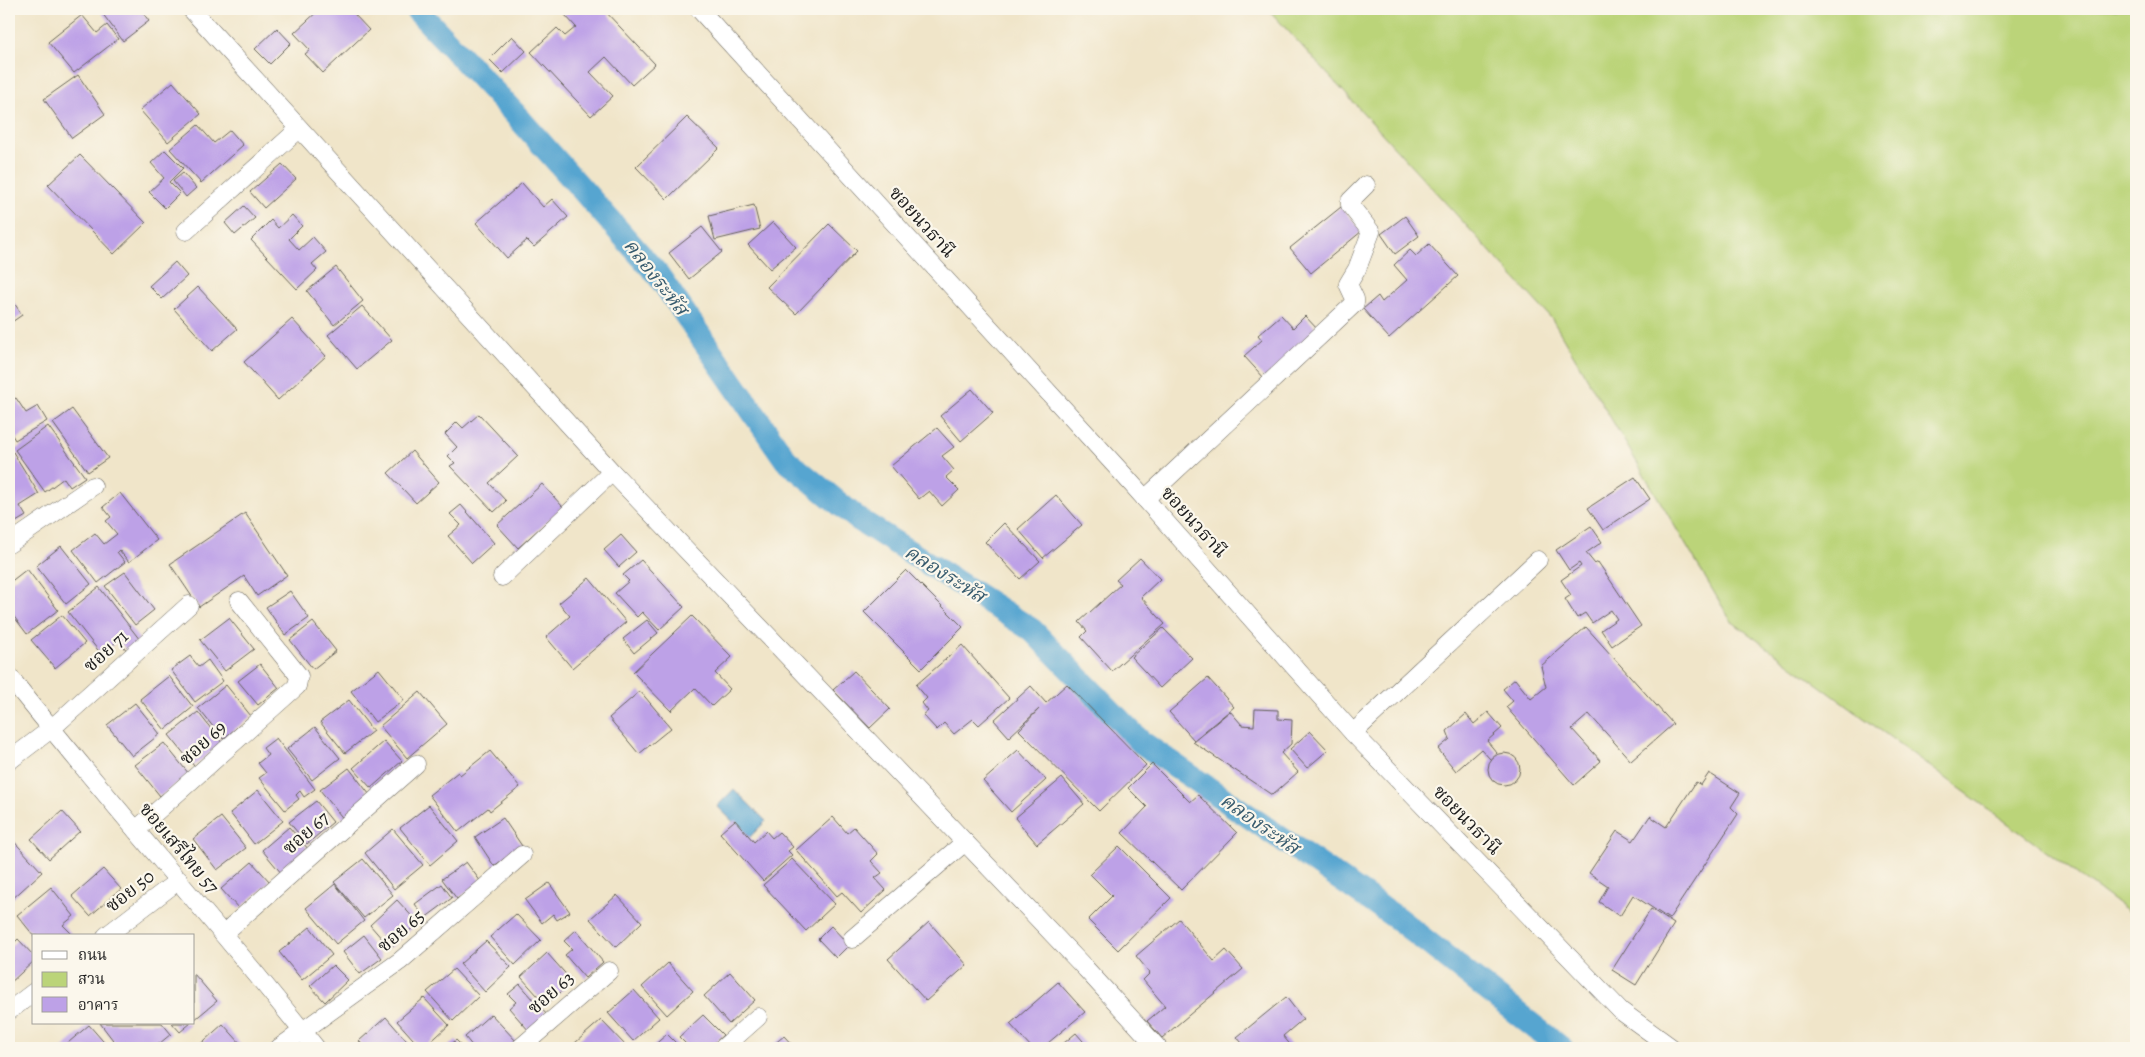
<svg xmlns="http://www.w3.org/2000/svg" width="2145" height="1057" font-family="Alegreya,'Noto Serif Thai',serif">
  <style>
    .green { fill: #bbd479; stroke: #6c784a }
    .water { fill: #56a5d0; stroke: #396076 }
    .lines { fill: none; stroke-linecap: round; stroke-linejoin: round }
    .canal { stroke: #56a5d0; stroke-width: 24 }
    .building { fill: #bda1e7 }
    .minor-casing { stroke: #666259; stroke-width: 19 }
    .minor { stroke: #fff; stroke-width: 18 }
    .labels { text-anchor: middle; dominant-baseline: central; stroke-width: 4.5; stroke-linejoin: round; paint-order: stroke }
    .street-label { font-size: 19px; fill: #1c1c1c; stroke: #fbf7ec }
    .water-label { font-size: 20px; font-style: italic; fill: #365a6d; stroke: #fbf7ec }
  </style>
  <rect width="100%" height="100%" fill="#fbf7ec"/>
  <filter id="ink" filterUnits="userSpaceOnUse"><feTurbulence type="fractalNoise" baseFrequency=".02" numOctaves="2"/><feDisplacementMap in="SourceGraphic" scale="10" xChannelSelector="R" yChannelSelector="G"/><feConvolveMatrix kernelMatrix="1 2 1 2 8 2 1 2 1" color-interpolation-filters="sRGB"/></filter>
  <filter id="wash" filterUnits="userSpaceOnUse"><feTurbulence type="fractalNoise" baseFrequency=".0096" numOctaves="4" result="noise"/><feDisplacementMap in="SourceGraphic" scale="20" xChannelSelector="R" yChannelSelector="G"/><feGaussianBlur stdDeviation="1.12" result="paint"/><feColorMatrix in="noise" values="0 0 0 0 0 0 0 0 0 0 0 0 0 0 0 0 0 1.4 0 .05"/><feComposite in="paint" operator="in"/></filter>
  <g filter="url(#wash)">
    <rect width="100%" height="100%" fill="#f0e5c9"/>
    <polygon class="green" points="1268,9 2136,9 2136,917 1731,621 1552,319"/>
    <polygon class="water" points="734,789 766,821 749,838 717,806"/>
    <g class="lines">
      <polyline class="canal" points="416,9 515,114 658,275 786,460 858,519 1032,630 1141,742 1398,919 1561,1048"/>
    </g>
    <g id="blocks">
      <g class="building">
        <polygon points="99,9 140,9 149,21 123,41"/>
        <polygon points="320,9 360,9 354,14 369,30 323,73 305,54 310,50 294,33"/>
        <polygon points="569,9 603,9 655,64 632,85 606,57 590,72 613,96 591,116 531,52 557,28 565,36 576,27 564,14"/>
        <polygon points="82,15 97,33 107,25 118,39 74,73 48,42"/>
        <polygon points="277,28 291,43 270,64 255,49"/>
        <polygon points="512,36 526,51 503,73 489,59"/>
        <polygon points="78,75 105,114 72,138 44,99"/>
        <polygon points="173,82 201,114 168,142 140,110"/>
        <polygon points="687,117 719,148 667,199 636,167"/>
        <polygon points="198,125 214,143 230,130 243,145 201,183 170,149"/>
        <polygon points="165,150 183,168 169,182 180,193 165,208 149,192 164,178 151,163"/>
        <polygon points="80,155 146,223 114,254 48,185"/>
        <polygon points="282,164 296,179 264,208 250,192"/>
        <polygon points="183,173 196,188 186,197 173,181"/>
        <polygon points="522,183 543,207 552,199 568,217 534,247 527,240 507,258 476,223"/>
        <polygon points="754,205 760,229 715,240 709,216"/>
        <polygon points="244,206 255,218 235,235 225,223"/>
        <polygon points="1341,207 1362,231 1311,273 1290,248"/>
        <polygon points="292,215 302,226 289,239 299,250 313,237 326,252 312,264 317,270 297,289 251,240 271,220 278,228"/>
        <polygon points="1405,216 1419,236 1395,254 1381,234"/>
        <polygon points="773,222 796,247 770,269 748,245"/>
        <polygon points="829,224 857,251 796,314 767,287"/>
        <polygon points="702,227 722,252 689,279 669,253"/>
        <polygon points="1429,244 1458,276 1389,338 1363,309 1378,296 1382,302 1407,280 1394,265 1410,250 1416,256"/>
        <polygon points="175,262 187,276 162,299 149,286"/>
        <polygon points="336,267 363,301 334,325 307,291"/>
        <polygon points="198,287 237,329 212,351 174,309"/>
        <polygon points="9,295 22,315 9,324"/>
        <polygon points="362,306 392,340 357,369 328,335"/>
        <polygon points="1281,315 1293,328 1305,316 1319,331 1265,379 1244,356 1262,340 1258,335"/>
        <polygon points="292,319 326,356 278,400 244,362"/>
        <polygon points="972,389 993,413 961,441 940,416"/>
        <polygon points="16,398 26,413 38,406 47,421 15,440 9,430 9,402"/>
        <polygon points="72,409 108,458 88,472 53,423"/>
        <polygon points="479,414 518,456 489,483 506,501 494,512 450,466 455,463 448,456 457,447 445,434 457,422 463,428"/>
        <polygon points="48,426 85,477 70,487 64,478 45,492 15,450"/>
        <polygon points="937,428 954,447 942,456 954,470 946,477 959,490 942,506 929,491 919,499 891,466"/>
        <polygon points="412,451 439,482 416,503 388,473"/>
        <polygon points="13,452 39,494 20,506 26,516 16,522 9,511 9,454"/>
        <polygon points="1635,477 1650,499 1603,530 1588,508"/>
        <polygon points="542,484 563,507 518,548 497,525"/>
        <polygon points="120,493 157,540 129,562 119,550 117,552 125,562 98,583 73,550 95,533 104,544 117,534 106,521 111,517 103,507"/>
        <polygon points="1056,495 1082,525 1043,558 1018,529"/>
        <polygon points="461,505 494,543 472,563 448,536 461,525 450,514"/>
        <polygon points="245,513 287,575 257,596 244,576 199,607 170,564"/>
        <polygon points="1004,523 1040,561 1020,579 985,542"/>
        <polygon points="1591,526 1602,542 1586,553 1595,564 1598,562 1641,626 1612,646 1601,630 1617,619 1611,610 1592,623 1585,613 1577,618 1565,599 1571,595 1561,580 1581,566 1579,563 1569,570 1556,550"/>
        <polygon points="621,535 636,552 619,567 604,550"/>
        <polygon points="61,546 91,584 66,604 36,566"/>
        <polygon points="1140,558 1160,579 1141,597 1165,624 1112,671 1081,637 1087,631 1079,622 1121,584 1116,580"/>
        <polygon points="641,560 684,607 659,630 642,612 637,617 615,593 629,581 623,575"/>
        <polygon points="27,569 58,610 27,634 9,610 9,583"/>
        <polygon points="906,570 963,627 921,669 864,612"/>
        <polygon points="125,572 154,610 135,625 105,586"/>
        <polygon points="589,578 626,622 572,668 546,637 570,616 559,603"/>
        <polygon points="99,587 140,640 127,651 119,640 101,654 68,612"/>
        <polygon points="290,591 309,618 285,635 266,607"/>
        <polygon points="62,615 85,643 55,668 31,640"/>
        <polygon points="692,616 732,657 715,673 730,689 712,706 695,688 671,711 633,672"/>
        <polygon points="229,618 254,649 225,671 200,640"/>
        <polygon points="647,620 658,633 634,653 623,639"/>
        <polygon points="313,622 336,651 313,669 290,640"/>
        <polygon points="1586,627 1673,724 1631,761 1589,714 1572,729 1601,761 1574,785 1506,707 1513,701 1503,689 1515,679 1531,699 1546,687 1541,666"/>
        <polygon points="1163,628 1192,658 1160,688 1131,657"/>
        <polygon points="962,645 1009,698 979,725 973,719 954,734 944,723 937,730 923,715 928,711 922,703 927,698 916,685"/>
        <polygon points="190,656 199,667 208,660 223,681 195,702 171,670"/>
        <polygon points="260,664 279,688 258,705 238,681"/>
        <polygon points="379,669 404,700 375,722 351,691"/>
        <polygon points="854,671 890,709 870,728 833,690"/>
        <polygon points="169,676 193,707 165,730 140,699"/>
        <polygon points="1208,678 1234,707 1194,740 1169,712"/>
        <polygon points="1067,684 1146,765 1099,811 1019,730 1039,709 1009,737 994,720 1031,686 1046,703"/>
        <polygon points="226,685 251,716 223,739 198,708"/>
        <polygon points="640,691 671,728 639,754 609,718"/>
        <polygon points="420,692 447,724 407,758 380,726"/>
        <polygon points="349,700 373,731 345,753 320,722"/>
        <polygon points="135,703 160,734 132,756 107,725"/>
        <polygon points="1255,709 1278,710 1278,719 1292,720 1291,744 1281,753 1298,772 1272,795 1193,742 1230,711 1242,725 1254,726"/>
        <polygon points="198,712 222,743 194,766 169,735"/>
        <polygon points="1488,712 1502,728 1487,741 1497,753 1490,759 1481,749 1456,771 1438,749 1450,739 1447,731 1466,714 1474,724"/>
        <polygon points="315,727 340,758 312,780 287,749"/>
        <polygon points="1310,731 1328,750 1307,768 1290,749"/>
        <polygon points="276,738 315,789 304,797 300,791 296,795 299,799 285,810 259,778 266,773 258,763 268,755 263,748"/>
        <polygon points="384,741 402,761 371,788 353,768"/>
        <polygon points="164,743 189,774 160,796 135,765"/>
        <polygon points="1018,750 1046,780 1011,812 983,781"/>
        <polygon points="490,751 520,787 490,811 488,808 458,832 429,795 458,772 460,775"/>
        <circle cx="1504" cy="769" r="16"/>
        <polygon points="1152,764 1190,802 1198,795 1237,833 1181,890 1122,833 1147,807 1128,788"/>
        <polygon points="349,768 373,799 345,821 320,790"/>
        <polygon points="1709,773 1740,793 1731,807 1738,814 1669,919 1633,895 1620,916 1599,902 1608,886 1589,873 1617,831 1633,841 1650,816 1666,827 1696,782 1701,785"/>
        <polygon points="1062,778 1084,804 1037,844 1015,818"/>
        <polygon points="258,790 283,821 254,844 230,813"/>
        <polygon points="316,801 333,822 307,844 289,822"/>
        <polygon points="429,805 458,841 430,865 400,828"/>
        <polygon points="62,811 80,831 49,859 31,839"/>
        <polygon points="221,817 246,848 217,870 193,839"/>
        <polygon points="833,817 847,833 854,827 878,854 871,861 882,873 875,878 886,890 861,913 842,892 837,896 796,850"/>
        <polygon points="503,818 522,846 494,866 475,837"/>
        <polygon points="735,820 754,842 766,831 772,838 779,832 793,847 788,851 792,855 763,881 720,833"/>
        <polygon points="289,827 309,850 282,874 262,850"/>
        <polygon points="393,829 423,865 394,889 365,853"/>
        <polygon points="9,836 42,872 10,901 9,899"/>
        <polygon points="1119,846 1171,898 1118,950 1088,920 1112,896 1090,874"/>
        <polygon points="363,859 393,895 364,918 334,882"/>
        <polygon points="792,859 835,904 806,931 763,885"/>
        <polygon points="252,862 270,882 239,909 221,889"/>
        <polygon points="466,862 481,882 457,899 442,879"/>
        <polygon points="103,869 121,889 90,916 72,896"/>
        <polygon points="549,883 570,912 557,920 553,914 542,923 525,900"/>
        <polygon points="335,884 364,921 336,944 306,908"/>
        <polygon points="442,884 452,898 425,918 415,904"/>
        <polygon points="51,887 74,916 63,925 71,933 68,936 34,936 17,915"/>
        <polygon points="617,895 642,922 616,947 590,919"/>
        <polygon points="397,900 418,923 390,948 370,925"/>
        <polygon points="1651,909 1674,924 1636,985 1612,970"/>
        <polygon points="516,914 541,940 515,965 490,937"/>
        <polygon points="1179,919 1214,961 1226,950 1243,969 1162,1038 1147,1021 1165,1006 1143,980 1150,973 1136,956"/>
        <polygon points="929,922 967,965 926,1001 888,959"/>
        <polygon points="831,926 849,945 836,958 818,939"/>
        <polygon points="310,927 332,955 302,980 279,952"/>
        <polygon points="576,930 603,962 585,978 565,955 572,949 564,941"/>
        <polygon points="364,935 382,958 360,974 343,952"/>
        <polygon points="18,939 34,956 34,961 9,984 9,948"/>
        <polygon points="486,941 511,967 485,992 460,964"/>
        <polygon points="547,953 572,981 546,1005 521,977"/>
        <polygon points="668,963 693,991 667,1015 642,987"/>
        <polygon points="333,965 348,980 325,1002 310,986"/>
        <polygon points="454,969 479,996 453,1021 427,992"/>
        <polygon points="730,972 755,1000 729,1024 704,996"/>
        <polygon points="194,974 217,1001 194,1020"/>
        <polygon points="1058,982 1085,1012 1042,1048 1032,1048 1010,1024"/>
        <polygon points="520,984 547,1015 529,1031 509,1008 516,1002 508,994"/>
        <polygon points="634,990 659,1018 633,1041 608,1013"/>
        <polygon points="1286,997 1303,1019 1283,1036 1293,1048 1246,1048 1237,1037"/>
        <polygon points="424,998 449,1025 424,1048 421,1048 397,1021"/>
        <polygon points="491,1014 516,1041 509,1048 474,1048 465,1037"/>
        <polygon points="703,1015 723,1035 709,1048 690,1048 679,1037"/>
        <polygon points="386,1017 413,1048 365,1048 359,1041"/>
        <polygon points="601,1020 627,1047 625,1048 580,1048 575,1043"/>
        <polygon points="100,1023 162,1023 171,1034 154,1048 119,1048"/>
        <polygon points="172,1023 191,1023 180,1032"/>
        <polygon points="223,1024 241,1044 236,1048 196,1048"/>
        <polygon points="89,1025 109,1048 62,1048"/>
        <polygon points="1076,1033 1089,1048 1058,1048"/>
        <polygon points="667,1034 681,1048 651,1048"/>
        <polygon points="784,1036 795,1048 769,1048"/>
        <polygon points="456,1040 464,1048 447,1048"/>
      </g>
    </g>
  </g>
  <g filter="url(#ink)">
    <use href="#blocks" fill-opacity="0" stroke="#666259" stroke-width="1"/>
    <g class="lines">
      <g class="minor-casing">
        <g id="minor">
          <polyline points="191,9 612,472 1086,969 1158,1048"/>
          <polyline points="699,9 1123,474 1353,733 1621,1011 1672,1048"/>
          <polyline points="186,231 299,129"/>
          <polyline points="1145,499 1355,303 1355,299 1348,284 1357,269 1371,232 1350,205 1350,201 1366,185"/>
          <polyline points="9,544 93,486"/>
          <polyline points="502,577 612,472"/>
          <path d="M9,676C109,802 216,922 316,1048"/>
          <polyline points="1353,733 1538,560"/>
          <polyline points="9,761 51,729 189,605"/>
          <polyline points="136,830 297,686 299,676 239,601"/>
          <polyline points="223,934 416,764"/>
          <polyline points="106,936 179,880"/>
          <polyline points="852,939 965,842"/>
          <polyline points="9,1011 34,992"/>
          <polyline points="279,1048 400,961 522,855"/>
          <polyline points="520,1048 609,971"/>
          <polyline points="723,1048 758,1017"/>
        </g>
      </g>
      <use href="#minor" class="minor"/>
    </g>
  </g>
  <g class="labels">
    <g class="street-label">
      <text transform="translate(922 222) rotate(48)">ซอยนวธานี</text>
      <text transform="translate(1194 522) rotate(48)">ซอยนวธานี</text>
      <text transform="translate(106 651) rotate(-42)">ซอย 71</text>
      <text transform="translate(203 743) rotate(-42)">ซอย 69</text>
      <text transform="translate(1467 820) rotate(46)">ซอยนวธานี</text>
      <text transform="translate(306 833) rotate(-41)">ซอย 67</text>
      <text transform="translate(179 848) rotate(50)">ซอยเสรีไทย 57</text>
      <text transform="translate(130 891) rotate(-38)">ซอย 50</text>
      <text transform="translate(401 931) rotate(-40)">ซอย 65</text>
      <text transform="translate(551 993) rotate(-41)">ซอย 63</text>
    </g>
    <g class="water-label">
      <text transform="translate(656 277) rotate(52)">คลองระหัส</text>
      <text transform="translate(945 574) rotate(32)">คลองระหัส</text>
      <text transform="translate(1260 824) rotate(35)">คลองระหัส</text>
    </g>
  </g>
  <rect width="2145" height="1057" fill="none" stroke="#fbf7ec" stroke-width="30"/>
  <rect x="32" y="934" width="162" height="90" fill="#fbf7ec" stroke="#a29f99"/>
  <rect x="42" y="951" width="25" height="8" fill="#ffffff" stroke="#a29f99"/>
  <text x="78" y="960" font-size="15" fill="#1c1c1c">ถนน</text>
  <rect x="42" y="972" width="25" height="15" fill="#bbd479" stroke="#a29f99"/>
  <text x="78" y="984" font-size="15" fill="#1c1c1c">สวน</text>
  <rect x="42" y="997" width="25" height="15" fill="#bda1e7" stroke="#a29f99"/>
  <text x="78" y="1010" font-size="15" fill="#1c1c1c">อาคาร</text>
</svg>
